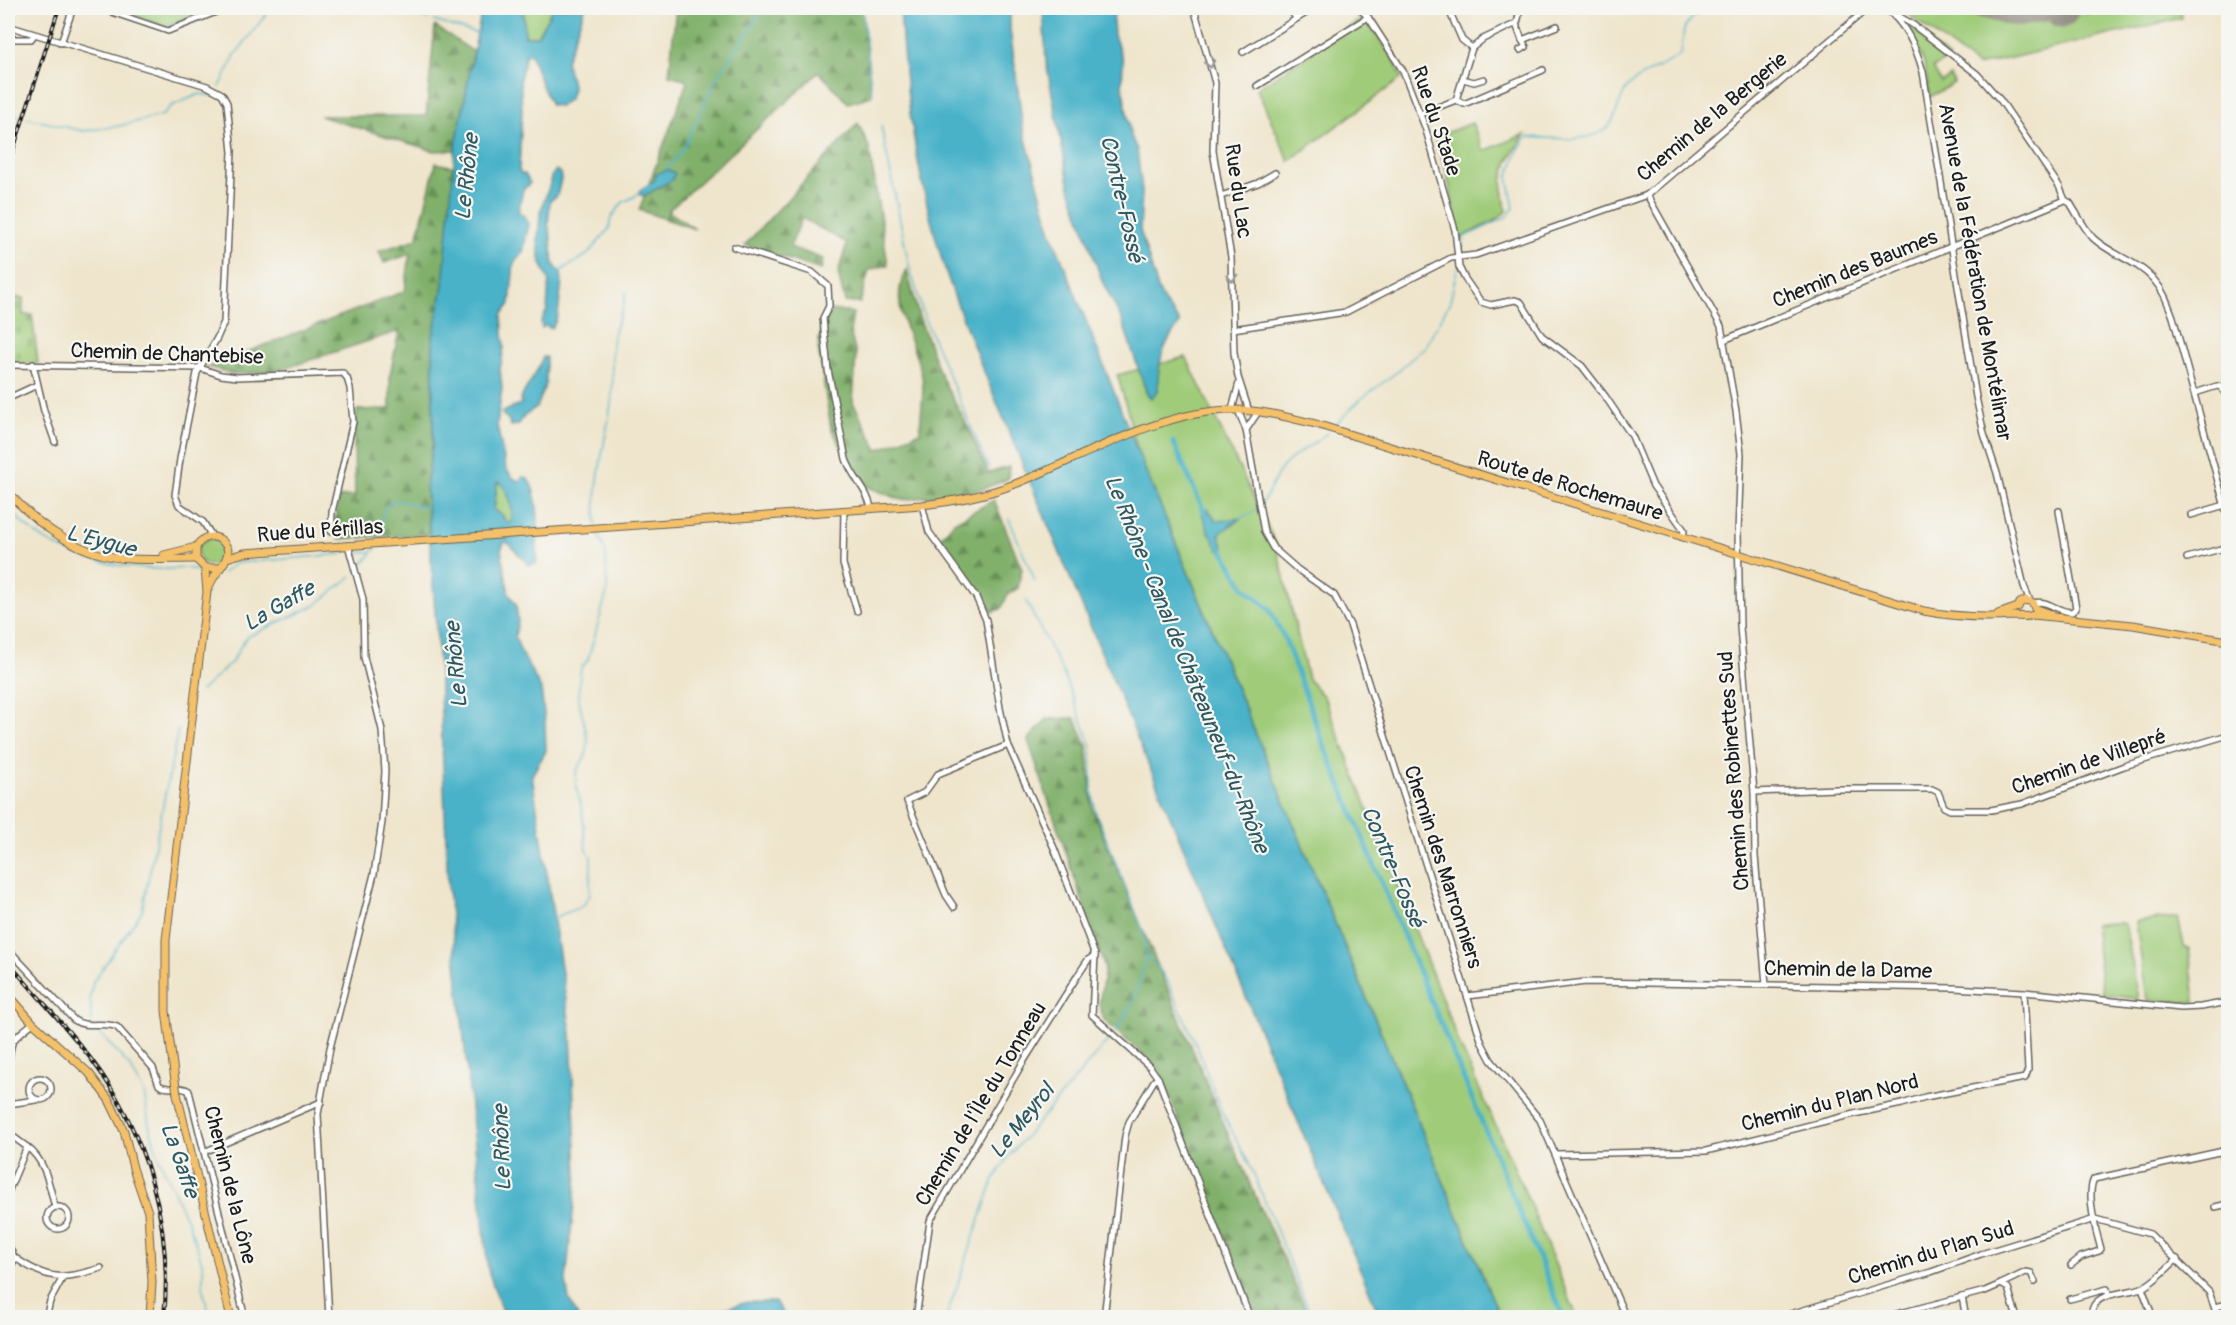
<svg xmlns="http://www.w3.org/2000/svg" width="2236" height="1325" font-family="Pangolin,sans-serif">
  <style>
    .green { fill: #a0cc7a; stroke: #5e744b; stroke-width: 1.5 }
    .forest { fill: url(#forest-firs); stroke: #4e6643; stroke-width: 1.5 }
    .cemetery { fill: url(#cemetery-stones); stroke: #5e744b; stroke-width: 1.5 }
    .water { fill: #4ab2c9; stroke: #336772; stroke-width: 1.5; fill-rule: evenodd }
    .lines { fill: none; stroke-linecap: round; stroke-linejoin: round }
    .stream { stroke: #4ab2c9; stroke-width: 1.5 }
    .canal { stroke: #4ab2c9; stroke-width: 5 }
    .taxiway { stroke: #868074; stroke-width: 14 }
    .runway { stroke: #868074; stroke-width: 33 }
    .minor-casing { stroke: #66625a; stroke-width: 8 }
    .major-casing { stroke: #66625a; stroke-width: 9 }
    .minor { stroke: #fff; stroke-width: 5 }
    .major { stroke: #f4c16a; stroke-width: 7 }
    .rail-casing { stroke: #1c1c1c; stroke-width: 4 }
    .rail { stroke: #f6f6f2; stroke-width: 1.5; stroke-dasharray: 4.5; stroke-linecap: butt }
    .major-bridge-casing { stroke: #66625a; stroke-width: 9; stroke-linecap: butt }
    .major-bridge { stroke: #f4c16a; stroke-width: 7 }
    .oneway { stroke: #999 }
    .labels { text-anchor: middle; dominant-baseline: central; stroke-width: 4.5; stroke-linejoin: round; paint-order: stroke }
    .street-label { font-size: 21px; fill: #1c1c1c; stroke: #f6f6f2 }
    .water-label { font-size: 22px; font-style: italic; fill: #2e5861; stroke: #f6f6f2 }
  </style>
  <defs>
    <pattern id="forest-firs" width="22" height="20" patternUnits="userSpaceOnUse" patternTransform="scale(1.5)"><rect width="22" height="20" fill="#80b06a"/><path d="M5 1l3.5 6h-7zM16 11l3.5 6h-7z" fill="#688e56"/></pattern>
    <pattern id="cemetery-stones" width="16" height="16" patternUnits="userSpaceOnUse" patternTransform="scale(1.5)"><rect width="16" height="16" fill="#a0cc7a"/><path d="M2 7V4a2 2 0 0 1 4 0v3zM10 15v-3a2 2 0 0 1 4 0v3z" fill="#89af69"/></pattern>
  </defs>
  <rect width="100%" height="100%" fill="#f6f6f2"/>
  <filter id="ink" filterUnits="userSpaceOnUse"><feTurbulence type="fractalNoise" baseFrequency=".0167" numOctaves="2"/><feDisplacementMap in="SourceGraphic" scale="12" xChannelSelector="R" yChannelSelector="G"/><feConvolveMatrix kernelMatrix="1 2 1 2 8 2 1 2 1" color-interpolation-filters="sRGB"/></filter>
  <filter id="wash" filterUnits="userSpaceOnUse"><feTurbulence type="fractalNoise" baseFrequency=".008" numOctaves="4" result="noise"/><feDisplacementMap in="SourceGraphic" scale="24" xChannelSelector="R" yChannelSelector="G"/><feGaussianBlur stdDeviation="1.35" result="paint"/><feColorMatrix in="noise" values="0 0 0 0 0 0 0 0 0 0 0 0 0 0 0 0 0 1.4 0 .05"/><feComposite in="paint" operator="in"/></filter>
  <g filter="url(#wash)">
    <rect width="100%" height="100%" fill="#efe5cc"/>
    <g class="green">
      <polygon points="110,8 218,8 165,26"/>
      <polygon points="523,8 553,8 537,36 525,36"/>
      <polygon points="1900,8 1946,8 2010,25 2090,13 2090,8 2180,8 2181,18 1977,66"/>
      <polygon points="1364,17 1394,60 1402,78 1289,161 1257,89"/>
      <polygon points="1910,26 1949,58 1933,68 1941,82 1951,76 1954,83 1930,97 1924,63 1908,27"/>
      <polygon points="1472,123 1484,151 1525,134 1508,161 1502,181 1506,211 1498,219 1462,237 1460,242 1447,174 1435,137"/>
      <path d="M1186,357L1276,544L1308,679L1324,697L1462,1050L1522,1185L1577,1317H1500L1139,455C1131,428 1126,401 1117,375Z"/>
      <path d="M500,482C510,494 513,506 512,520L508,525L502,515L494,510L497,483Z"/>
      <circle cx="211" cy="552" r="13"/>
      <polygon points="2178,917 2184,946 2189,949 2195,1002 2147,1000 2136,922"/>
      <polygon points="2119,923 2125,924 2139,999 2103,994 2094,924"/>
    </g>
    <g class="forest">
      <polygon points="676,8 862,8 872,96 848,103 819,72 668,211 695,229 639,210 688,80 669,75"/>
      <polygon points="435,26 474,52 455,150 434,151 320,116 426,116"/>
      <polygon points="858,123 869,147 888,265 869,270 860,303 845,302 838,273 847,243 802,218 790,247 823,259 821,270 745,245"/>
      <polygon points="436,163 455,167 443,286 433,337 433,442 426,487 429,534 339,539 335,520 339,497 355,496 354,441 357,410 390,409 390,375 399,331 277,371 235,374 208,367 405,291 410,254 384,263 379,251 417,239"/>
      <path d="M907,270L919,317L941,376L969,429L988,473L1009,467L1008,479L980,490L902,500L868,487L854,470L831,428L818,348C819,333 823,322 831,310L853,313L850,332L856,354L853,402L878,450L920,432C920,415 925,393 922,376C915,342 886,303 907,270Z"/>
      <polygon points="994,500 1022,569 1018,588 1008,594 1001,609 993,612 970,578 939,539 954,522"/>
      <polygon points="1075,718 1087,745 1093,810 1224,1125 1309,1317 1258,1317 1205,1189 1159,1069 1104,1020 1099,1004 1105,968 1028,740 1047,719"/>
    </g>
    <polygon class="cemetery" points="8,297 23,298 23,315 32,315 38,363 8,363"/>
    <g class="water">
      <path d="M482,8H523L525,36H537L553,8H585L566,61L573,89L569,99L560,106L551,105L542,86L531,55L526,53L520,79L522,109L519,170L521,174H525L530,183L523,190L518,212L523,214L529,224L523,252L514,263L510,304L502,315L504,348L500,369L502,388L497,425L506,469L513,478L518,481L523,477L528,478C540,499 538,522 537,545C537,552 538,557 536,564L529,565L507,542L504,543L501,550L509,594L516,604L518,621L515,636L520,650L541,689L545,722L546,751L532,775L571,1033L577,1175L566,1281L569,1299L578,1317H504L488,1270L448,886L439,667L426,487L433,442V337L443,286L455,150ZM500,482C510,494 513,506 512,520L508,524L502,515L494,510L497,483Z"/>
      <path d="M900,8H1010V29L1023,128L1051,232L1139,455L1500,1317H1380L989,384C975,350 961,316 949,281C919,193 905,100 900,8Z"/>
      <path d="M1043,8H1115L1113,21L1114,35L1123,60L1122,84L1131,136L1137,150L1142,191L1140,230L1158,289L1164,302L1179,321V325C1162,345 1157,365 1158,391L1151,398L1147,394L1122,320L1102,281L1070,188L1046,62Z"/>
      <polygon points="556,170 560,173 561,179 557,196 550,200 548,226 550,230 553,263 561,274 562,281 558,315 553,327 549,328 546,325 542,328 541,322 547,310 549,281 541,263 538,242 540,213 550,184 551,177"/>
      <polygon points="667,170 675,173 672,180 644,196 638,194 640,190 655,180 656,174"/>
      <path d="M543,357H546V383L537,407L525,415L518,425L511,426L508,419L502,414L503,412L522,403L520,400C527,385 537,374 543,357Z"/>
      <polygon points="1208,509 1216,521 1241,518 1219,534 1224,548 1219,550 1209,532 1202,514"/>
      <polygon points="748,1302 775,1302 786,1317 677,1317 678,1315 695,1311 716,1311"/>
    </g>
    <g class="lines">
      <g class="stream">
        <polyline points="389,8 428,19"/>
        <polyline points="862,8 872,96"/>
        <polyline points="434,21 479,34"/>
        <polyline points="167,28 210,11"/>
        <polyline points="220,87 235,55 271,8"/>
        <polyline points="8,113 18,115"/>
        <polyline points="27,118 83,131 119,126 163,115 171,106 200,94 213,96 215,93"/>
        <polyline points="881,126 909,265 925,320 989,469"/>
        <polyline points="667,169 683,149 718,76 764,8"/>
        <path d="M1462,249L1464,237L1505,218L1514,208L1508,177L1519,148L1527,137C1548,138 1599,145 1611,123C1619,111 1619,96 1629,86C1644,71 1665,67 1681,54L1684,29L1692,18L1706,8"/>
        <polyline points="559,272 587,255 609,229 611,218 622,203 639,194"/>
        <polyline points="1335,425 1361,399 1393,375 1425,347 1450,302 1457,269"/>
        <path d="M1262,502C1271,492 1273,479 1282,468C1294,453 1314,445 1328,432"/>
        <path d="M8,506C13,512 19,520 26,526C61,557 115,568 160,569C173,570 188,565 200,572"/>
        <polyline points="1009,519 1035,581"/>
        <polyline points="1238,519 1252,513 1256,510"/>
        <path d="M596,525C593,481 607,439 612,396C614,376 610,356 613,336C616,321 625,308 626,292"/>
        <path d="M380,538C382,526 380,498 399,501C409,502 417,507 427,507"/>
        <polyline points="355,553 372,552"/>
        <polyline points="358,570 376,548"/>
        <polyline points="223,573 236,563 344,554"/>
        <polyline points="1026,601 1064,675 1091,745 1092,789 1096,813 1142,928 1147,956 1159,968 1167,981 1196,1044 1221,1110 1253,1172 1312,1318"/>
        <polyline points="201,691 231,663 242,644 249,636 316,605 352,576"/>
        <polyline points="553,918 583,906 590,895 591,857 586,848 582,809 576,786 576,772 586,755 588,741 579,700 579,682 581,668 588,660 591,649 607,592 606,553 596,529"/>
        <polyline points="92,1022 90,997 93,982 142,911 178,730"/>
        <polyline points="94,1026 130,1067 144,1092 149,1125 159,1158 189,1225 199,1253 203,1266 203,1290 210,1318"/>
        <path d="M1115,1032C1132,1009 1140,985 1146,957"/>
        <polyline points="946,1318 993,1181 1009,1156 1112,1036"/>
      </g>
      <g class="canal">
        <polyline points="1173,442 1207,518"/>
        <polyline points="1218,543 1244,587 1269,609 1285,639 1324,745 1564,1318"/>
      </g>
      <g class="taxiway">
        <polyline points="1967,8 2020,20"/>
        <polyline points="2019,8 2020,20 2062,11"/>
      </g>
      <polyline class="runway" points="2061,8 2062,11"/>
    </g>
  </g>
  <g filter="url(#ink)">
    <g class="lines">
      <g class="minor-casing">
        <g id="minor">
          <polyline points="100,8 168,31 226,8"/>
          <polyline points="1194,8 1215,83 1213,151 1231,257 1234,353 1238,377 1249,411"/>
          <polyline points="1289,8 1296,18"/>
          <polyline points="1359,8 1368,17 1403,71 1425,127 1455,230 1459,267 1465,279 1481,302 1491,305 1515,300 1521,302 1542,336 1582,366 1605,396 1632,436 1653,486 1684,530 1683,538"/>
          <polyline points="1448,8 1462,40 1472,48"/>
          <path d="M1885,8C1906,24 1916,47 1923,72L1976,397L1984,434L1997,473L2024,586L2030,601"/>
          <path d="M1891,12L1912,24L1977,74L2001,101L2059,186L2065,200L2070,203C2077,214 2084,228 2093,238C2111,255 2138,261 2154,280C2164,291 2168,304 2173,317L2228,518"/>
          <polyline points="1516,24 1522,40 1557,26"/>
          <polyline points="8,26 207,86 222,94 227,103 232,152 224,322 217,338 197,373 180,459 175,495 179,505 203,522 212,536"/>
          <polyline points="8,39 31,39 34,35"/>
          <polyline points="61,43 73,8"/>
          <polyline points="1520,50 1526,47 1522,40"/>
          <polyline points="1243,52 1314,8"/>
          <polyline points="1463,79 1474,82 1484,79"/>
          <polyline points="1257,86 1368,17"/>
          <polyline points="1456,100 1464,104 1543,70"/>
          <polyline points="1420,114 1456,100 1472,48 1483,39 1517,23 1519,15 1516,8"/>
          <polyline points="1647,195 1721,326 1736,411 1741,454 1738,532 1740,627 1754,792 1755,856 1766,985"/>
          <polyline points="1221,196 1258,183 1275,173"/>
          <path d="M734,247L812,272L828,286L829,306L823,318L824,330L828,370L846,459C853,479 868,490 871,508"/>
          <polyline points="1233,329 1346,312 1451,258 1476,255 1647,195 1868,8"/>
          <polyline points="1724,340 2065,200"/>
          <polyline points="33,364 44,411 55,442"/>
          <polyline points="8,365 200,368 221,375 237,377 343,373 347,378 350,388 353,422 332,512 331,531"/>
          <polyline points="2195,393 2217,386 2221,387 2228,399"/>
          <polyline points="11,397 37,385"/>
          <polyline points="1232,410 1239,383"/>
          <polyline points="1238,410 1246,430 1264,532 1273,548 1297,569 1334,595 1350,625 1482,1043 1491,1060 1540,1120 1626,1318"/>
          <polyline points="1246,430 1258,412"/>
          <polyline points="922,505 929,532 976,597 986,620 1000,708 1008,745 1054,848 1095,955 1092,1015 1150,1067 1158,1078 1250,1318"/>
          <polyline points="844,510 843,564 857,611"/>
          <polyline points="2191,515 2225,505"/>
          <polyline points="2187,558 2228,547"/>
          <path d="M2034,603C2047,599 2057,612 2072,612L2076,608L2059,511"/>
          <polyline points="1754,792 1836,789 1932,789 1938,792 1944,807 1950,810 1991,810 2022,804 2124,766 2228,735"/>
          <polyline points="954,907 946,895 907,801 925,792 938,774 1008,745"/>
          <path d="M8,949L74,1020C86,1029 103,1021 117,1027L153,1068L159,1085C169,1092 180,1084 189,1091L245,1318"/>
          <polyline points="1467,996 1586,982 1954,988 2024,992 2181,1008 2201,1007 2228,1002"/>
          <path d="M8,1070C11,1039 9,1042 33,1023"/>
          <circle cx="40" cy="1089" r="11"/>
          <polyline points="8,1104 36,1100"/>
          <polyline points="8,1133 27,1147 8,1192"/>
          <path d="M27,1147C46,1161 49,1185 55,1207"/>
          <polyline points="2222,1151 2228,1179"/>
          <polyline points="204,1152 321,1102"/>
          <polyline points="1556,1154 1706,1151 1854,1114 1902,1104 1925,1097 2025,1078 2028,1070 2024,992"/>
          <polyline points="2215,1207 2228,1204"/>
          <circle cx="58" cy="1218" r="11"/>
          <polyline points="8,1244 14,1257 8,1280"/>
          <path d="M14,1257C48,1281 62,1280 101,1268"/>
          <path d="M2071,1265L2081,1257L2099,1251L2101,1249C2096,1233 2086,1193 2094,1179L2228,1150"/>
          <polyline points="2001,1284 2026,1272 2031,1273 2035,1282"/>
          <polyline points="2142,1288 2153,1318"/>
          <polyline points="1962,1297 1966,1318"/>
          <polyline points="2070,1299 2107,1289 2109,1295"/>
          <polyline points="2215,1307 2228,1304"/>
          <polyline points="46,1318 50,1301 63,1277"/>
          <polyline points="329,1318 318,1114 330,1048 374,874 382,822 385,771 382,730 364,657 363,599 348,545"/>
          <polyline points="916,1318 930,1221 1022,1064 1078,975 1088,960 1095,955"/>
          <polyline points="1104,1318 1125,1136 1129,1122 1154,1081 1158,1078"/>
          <polyline points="1777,1318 1931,1272 1981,1254 2095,1219 2150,1234 2209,1292 2218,1318"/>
          <polyline points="1881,1318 1985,1291 2001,1284 2008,1288 2017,1318"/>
          <path d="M2092,1318C2088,1290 2127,1295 2144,1287C2156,1280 2167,1269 2177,1259"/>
        </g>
      </g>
      <g class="major-casing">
        <g id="major">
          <path d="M8,492C39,527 82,557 131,559C153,560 174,559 196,559"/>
          <polyline points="164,555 196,547"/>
          <path d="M227,558L244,553L922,505C954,501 984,496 1015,484C1082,458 1160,410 1234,410C1263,410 1291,418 1319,425L1924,611C1954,617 1984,618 2014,616C2022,616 2026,618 2033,615L2133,625L2228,641"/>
          <path d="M209,587C214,572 228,564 228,550C222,534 205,532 196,547V559L205,568H218"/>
          <polyline points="2018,607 2020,603 2026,600 2032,602 2035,608"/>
          <polyline points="2035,608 2050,614"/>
          <polyline points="1998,614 2018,607"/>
          <polyline points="8,994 33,1023 89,1073 109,1100 124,1131 133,1168 148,1212 152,1282 150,1318"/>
          <polyline points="174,1073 166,1011 166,940 207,592 205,568"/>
          <polyline points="177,1094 231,1318"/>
        </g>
      </g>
      <use href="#minor" class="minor"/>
      <use href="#major" class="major"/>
      <g class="rail-casing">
        <g id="rail">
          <polyline points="8,166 59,8"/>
          <path d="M8,962C35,994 65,1025 91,1059C147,1133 173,1225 164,1318"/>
        </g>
      </g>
      <use href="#rail" class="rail"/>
      <g class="major-bridge-casing">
        <polyline id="major-bridge" points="174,1073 177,1094"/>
      </g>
      <use href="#major-bridge" class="major-bridge"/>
    </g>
    <defs><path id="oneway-chevron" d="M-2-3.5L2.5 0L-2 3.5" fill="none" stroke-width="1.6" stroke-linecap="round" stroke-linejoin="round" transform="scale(1.5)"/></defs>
    <g class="oneway">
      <use href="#oneway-chevron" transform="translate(1210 64) rotate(75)"/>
      <use href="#oneway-chevron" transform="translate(1232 278) rotate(88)"/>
    </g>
  </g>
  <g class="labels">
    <g class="street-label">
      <text transform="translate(1712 117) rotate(-40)">Chemin de la Bergerie</text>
      <text transform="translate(1436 121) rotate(71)">Rue du Stade</text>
      <text transform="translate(1238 191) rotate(82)">Rue du Lac</text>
      <text transform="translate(1855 269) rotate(-22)">Chemin des Baumes</text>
      <text transform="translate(1975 272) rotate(80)">Avenue de la Fédération de Montélimar</text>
      <text transform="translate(167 354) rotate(2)">Chemin de Chantebise</text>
      <text transform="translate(1570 486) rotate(17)">Route de Rochemaure</text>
      <text transform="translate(320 531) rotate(-4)">Rue du Périllas</text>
      <text transform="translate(2089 762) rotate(-19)">Chemin de Villepré</text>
      <text transform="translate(1734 771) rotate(-94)">Chemin des Robinettes Sud</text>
      <text transform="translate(1443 867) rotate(72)">Chemin des Marronniers</text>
      <text transform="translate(1848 970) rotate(1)">Chemin de la Dame</text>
      <text transform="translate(1830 1103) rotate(-14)">Chemin du Plan Nord</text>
      <text transform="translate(981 1104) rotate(-59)">Chemin de l'Île du Tonneau</text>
      <text transform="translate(230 1185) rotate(76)">Chemin de la Lône</text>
      <text transform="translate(1931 1253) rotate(-17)">Chemin du Plan Sud</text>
    </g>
    <g class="water-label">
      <text transform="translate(467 177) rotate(-84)">Le Rhône</text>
      <text transform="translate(1122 199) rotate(77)">Contre-Fossé</text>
      <text transform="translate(101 541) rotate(15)">L'Eygue</text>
      <text transform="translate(279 606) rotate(-30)">La Gaffe</text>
      <text transform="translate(1187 664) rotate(68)">Le Rhône - Canal de Châteauneuf-du-Rhône</text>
      <text transform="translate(456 665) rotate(-95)">Le Rhône</text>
      <text transform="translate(1393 867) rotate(67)">Contre-Fossé</text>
      <text transform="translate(1022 1121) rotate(-51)">Le Meyrol</text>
      <text transform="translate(502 1148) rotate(-92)">Le Rhône</text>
      <text transform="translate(180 1160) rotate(71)">La Gaffe</text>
    </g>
  </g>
  <rect width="2236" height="1325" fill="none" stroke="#f6f6f2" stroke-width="30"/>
</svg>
